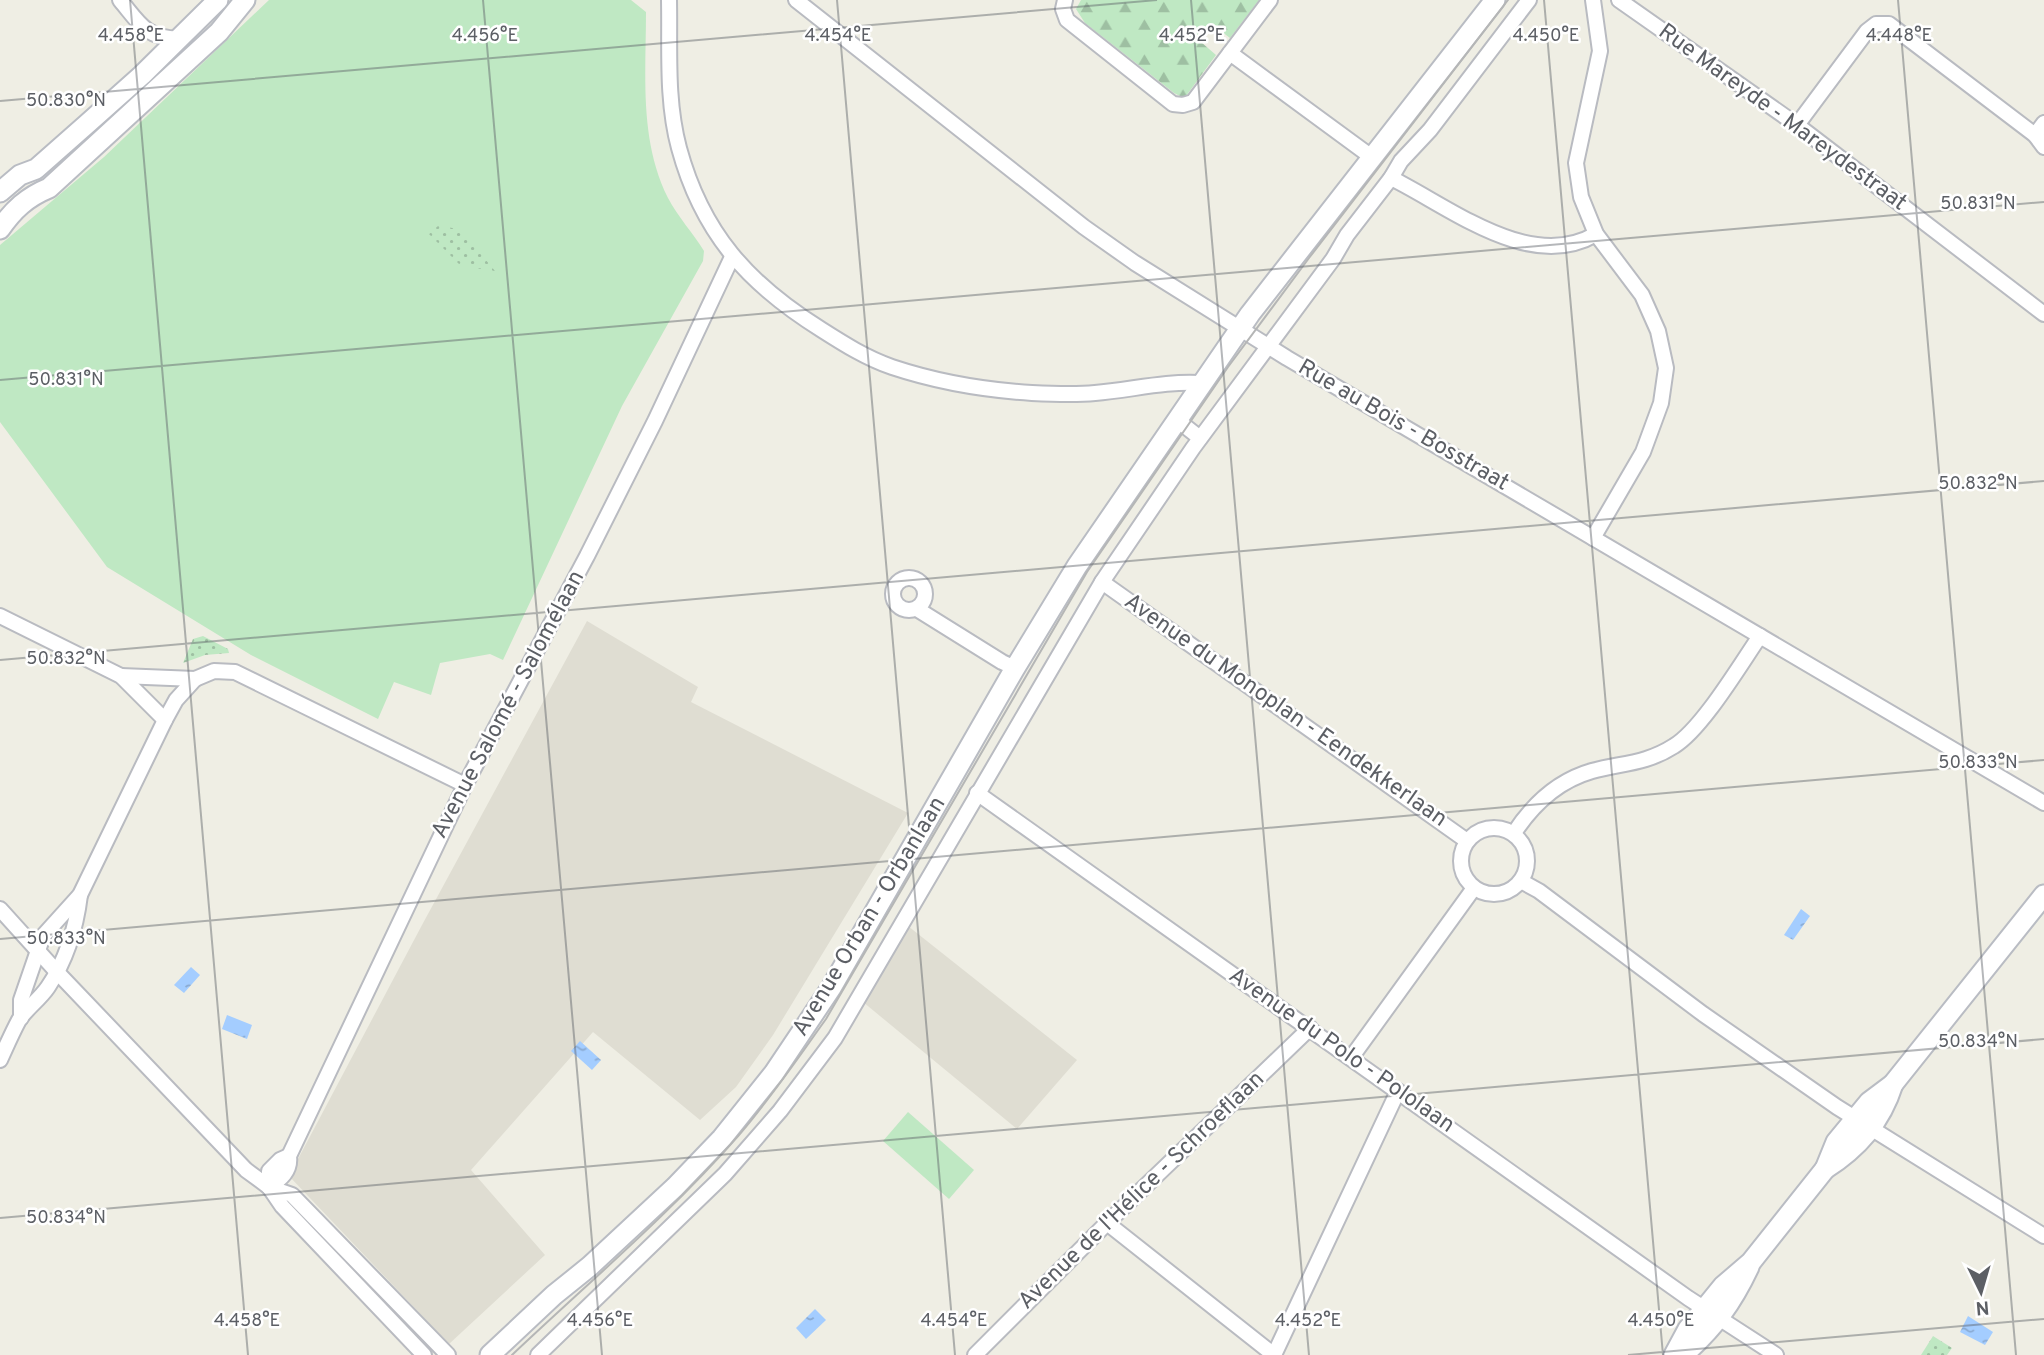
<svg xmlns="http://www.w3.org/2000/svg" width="2044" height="1355" font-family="Overpass,sans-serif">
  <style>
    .education { fill: #dfddd2 }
    .grass { fill: #bfe8c3 }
    .forest { fill: url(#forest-firs) }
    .park { fill: url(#park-dots) }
    .water { fill: url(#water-ripples) }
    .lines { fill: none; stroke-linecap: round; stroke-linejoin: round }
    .street-casing { stroke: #b9bbc1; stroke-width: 18 }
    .secondary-casing { stroke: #b9bcc3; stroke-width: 23 }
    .street { stroke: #fff; stroke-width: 14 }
    .secondary { stroke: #fff; stroke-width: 19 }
    .tram { stroke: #b5b6b6; stroke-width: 2 }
    .ticks { fill: none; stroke: #5c5f65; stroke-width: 2; stroke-opacity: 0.45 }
    .labels { text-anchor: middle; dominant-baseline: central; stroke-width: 5; stroke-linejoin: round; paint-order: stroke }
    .street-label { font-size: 23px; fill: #5c5f65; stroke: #fff }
    .ticks-label { font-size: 18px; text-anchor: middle; fill: #5c5f65; stroke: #fff; stroke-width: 5; stroke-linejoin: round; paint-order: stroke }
  </style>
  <defs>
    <pattern id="forest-firs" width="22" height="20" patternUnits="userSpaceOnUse" patternTransform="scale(1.75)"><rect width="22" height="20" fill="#bfe8c3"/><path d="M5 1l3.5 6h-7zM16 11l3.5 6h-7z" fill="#9ebfa2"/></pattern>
    <pattern id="park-dots" width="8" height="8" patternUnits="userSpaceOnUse" patternTransform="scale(1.75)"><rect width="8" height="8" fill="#bfe8c3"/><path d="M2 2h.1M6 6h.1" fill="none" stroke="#9ebfa2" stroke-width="1.8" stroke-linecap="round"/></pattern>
    <pattern id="water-ripples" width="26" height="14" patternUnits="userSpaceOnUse" patternTransform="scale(1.75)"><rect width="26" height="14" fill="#a4cdff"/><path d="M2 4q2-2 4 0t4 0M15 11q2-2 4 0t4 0" fill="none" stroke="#89aad2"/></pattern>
  </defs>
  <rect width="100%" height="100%" fill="#efeee4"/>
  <g class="education">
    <polygon points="587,621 698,687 691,702 908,813 773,1035 736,1087 700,1120 593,1032 471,1170 545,1255 449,1344 289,1176 422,925"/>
    <polygon points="908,926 1077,1060 1017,1129 863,1002"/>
  </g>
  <g class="grass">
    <path d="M269,0H631L646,12C646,74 639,140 668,198C678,217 693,233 704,251L703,261L622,406L503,660L490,654L440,663L431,695L394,682L378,719L251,655L107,567L0,422V245L104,157Z"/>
    <polygon points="908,1112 974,1170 949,1199 883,1141"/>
  </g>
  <polygon class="forest" points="1081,0 1259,0 1230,38 1213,25 1201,42 1216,55 1186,96 1182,97 1174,93 1085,23 1076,9"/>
  <g class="park">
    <polygon points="438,226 460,229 495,271 461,266 429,234"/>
    <polygon points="203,636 228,649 229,653 205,655 183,663 193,639"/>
    <polygon points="1933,1336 1952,1348 1947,1355 1921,1355"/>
  </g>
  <g class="water">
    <polygon points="1801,909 1810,916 1793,940 1784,935"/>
    <polygon points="191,967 200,975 184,993 174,985"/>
    <polygon points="227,1015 252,1025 247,1039 222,1029"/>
    <polygon points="580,1041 601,1060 592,1070 571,1051"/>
    <polygon points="815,1309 826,1320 806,1339 796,1328"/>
    <polygon points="1968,1316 1993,1332 1985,1345 1960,1332"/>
  </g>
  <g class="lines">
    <g class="street-casing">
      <g id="street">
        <path d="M120,0C140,24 145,37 178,39"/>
        <path d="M669,0C670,49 666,100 679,148C702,233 748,284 822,330C844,344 866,358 892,367C937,382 984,390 1032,393C1053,394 1074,395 1095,393C1131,390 1165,381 1200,383"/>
        <polyline points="796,0 1084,227 1135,263 1287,358 2044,803"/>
        <polyline points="1065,0 1063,9 1067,20 1173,104 1183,105 1193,102 1270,0"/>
        <polyline points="1619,0 1797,125 2044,314"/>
        <polyline points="1230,53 1373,158"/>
        <polyline points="1797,125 1867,31 1876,24 1889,24 2035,135 2044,147"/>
        <polyline points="2035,135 2044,123"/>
        <path d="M1391,178C1450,207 1530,273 1596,234"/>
        <polyline points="1176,419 1200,438"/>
        <polyline points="1593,538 1643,452 1661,403 1666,368 1658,331 1642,295 1596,234 1581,197 1576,163 1600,51 1593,0"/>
        <circle cx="909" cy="594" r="16"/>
        <polyline points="1102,582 1467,841"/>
        <polyline points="917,609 1002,662 1015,668"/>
        <polyline points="0,616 121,676 165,720"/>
        <polyline points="121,676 195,679 214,671 235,672 465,785"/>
        <polyline points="977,793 1688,1298 1776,1355"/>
        <circle cx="1494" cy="861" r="33"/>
        <path d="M1514,833C1533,804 1557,781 1592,771C1622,763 1646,764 1674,746C1702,729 1740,665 1760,636"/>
        <polyline points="1521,881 1539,891 1703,1014 1837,1107 2044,1236"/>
        <polyline points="0,909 57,972 246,1170 269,1187 292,1195 448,1355"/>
        <polyline points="21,1018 21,1000 43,936 80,895 165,720 176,700 195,679"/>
        <polyline points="1351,1058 1474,888"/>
        <path d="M0,1060C6,1047 12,1033 19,1020C25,1010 40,999 48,987C67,959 76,928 80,895"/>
        <path d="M269,1187C281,1179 291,1171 289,1156L465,785L587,556L655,421L732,257"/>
        <polyline points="269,1187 282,1206 424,1355"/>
        <polyline points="269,1187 269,1171 280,1160 289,1156"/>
        <polyline points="1107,1223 1274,1355"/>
        <polyline points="538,1355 725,1174 780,1111 835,1038 1102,582 1193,448 1333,259 1347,235 1391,178 1401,161 1430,130 1529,0"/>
        <polyline points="975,1355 1107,1223 1310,1028"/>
        <polyline points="1274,1355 1398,1091"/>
      </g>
    </g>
    <g class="secondary-casing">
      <g id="secondary">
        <polyline points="0,192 20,175 36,169 87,124 142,75 218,0"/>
        <path d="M0,229C13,210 27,197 49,188L219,32L245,0"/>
        <path d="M1825,1169C1858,1148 1881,1122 1893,1084"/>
        <polyline points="490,1355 554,1295 590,1266 675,1187 722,1138 774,1073 831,988 1015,668 1077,566 1250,314 1495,0"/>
        <polyline points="1674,1355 1688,1329 1723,1286 1751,1262 1825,1169 1836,1142 1869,1102 1893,1084 2044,895"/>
        <path d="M1683,1355C1714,1328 1732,1303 1749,1267"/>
      </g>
    </g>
    <use href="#street" class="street"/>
    <use href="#secondary" class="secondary"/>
    <path class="tram" d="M512,1355C588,1283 670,1214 739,1135C771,1098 798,1058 826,1019L1087,572L1228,367L1309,258L1508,0"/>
  </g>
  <path class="ticks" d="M130,0L248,1355M483,0L602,1355M837,0L955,1355M1191,0L1309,1355M1544,0L1663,1355M1898,0L2016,1355M0,101L1157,0M0,380L2044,202M0,660L2044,481M0,939L2044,760M0,1218L2044,1039M1628,1355L2044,1319"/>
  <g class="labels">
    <g class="street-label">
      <text transform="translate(1782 118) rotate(36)">Rue Mareyde - Mareydestraat</text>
      <text transform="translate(1403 426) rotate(30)">Rue au Bois - Bosstraat</text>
      <text transform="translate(509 705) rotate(-62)">Avenue Salomé - Salomélaan</text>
      <text transform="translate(1285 711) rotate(35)">Avenue du Monoplan - Eendekkerlaan</text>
      <text transform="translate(870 917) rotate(-59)">Avenue Orban - Orbanlaan</text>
      <text transform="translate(1341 1051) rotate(35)">Avenue du Polo - Pololaan</text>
      <text transform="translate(1142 1191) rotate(-44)">Avenue de l'Hélice - Schroeflaan</text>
    </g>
  </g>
  <g class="ticks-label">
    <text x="131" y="41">4.458°E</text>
    <text x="485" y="41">4.456°E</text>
    <text x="838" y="41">4.454°E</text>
    <text x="1192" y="41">4.452°E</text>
    <text x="1546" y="41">4.450°E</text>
    <text x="1899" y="41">4.448°E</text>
    <text x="66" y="106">50.830°N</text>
    <text x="1978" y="209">50.831°N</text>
    <text x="66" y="385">50.831°N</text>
    <text x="1978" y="489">50.832°N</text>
    <text x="66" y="664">50.832°N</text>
    <text x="1978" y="768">50.833°N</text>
    <text x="66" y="944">50.833°N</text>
    <text x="1978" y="1047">50.834°N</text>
    <text x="66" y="1223">50.834°N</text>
    <text x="247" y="1326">4.458°E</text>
    <text x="600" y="1326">4.456°E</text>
    <text x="954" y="1326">4.454°E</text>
    <text x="1308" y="1326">4.452°E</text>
    <text x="1661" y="1326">4.450°E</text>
  </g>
  <g transform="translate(1981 1292) rotate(175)" stroke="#ffffff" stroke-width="5" paint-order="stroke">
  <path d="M0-5L12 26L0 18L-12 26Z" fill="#5c5f65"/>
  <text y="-10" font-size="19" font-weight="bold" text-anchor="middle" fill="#5c5f65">N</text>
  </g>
</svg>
